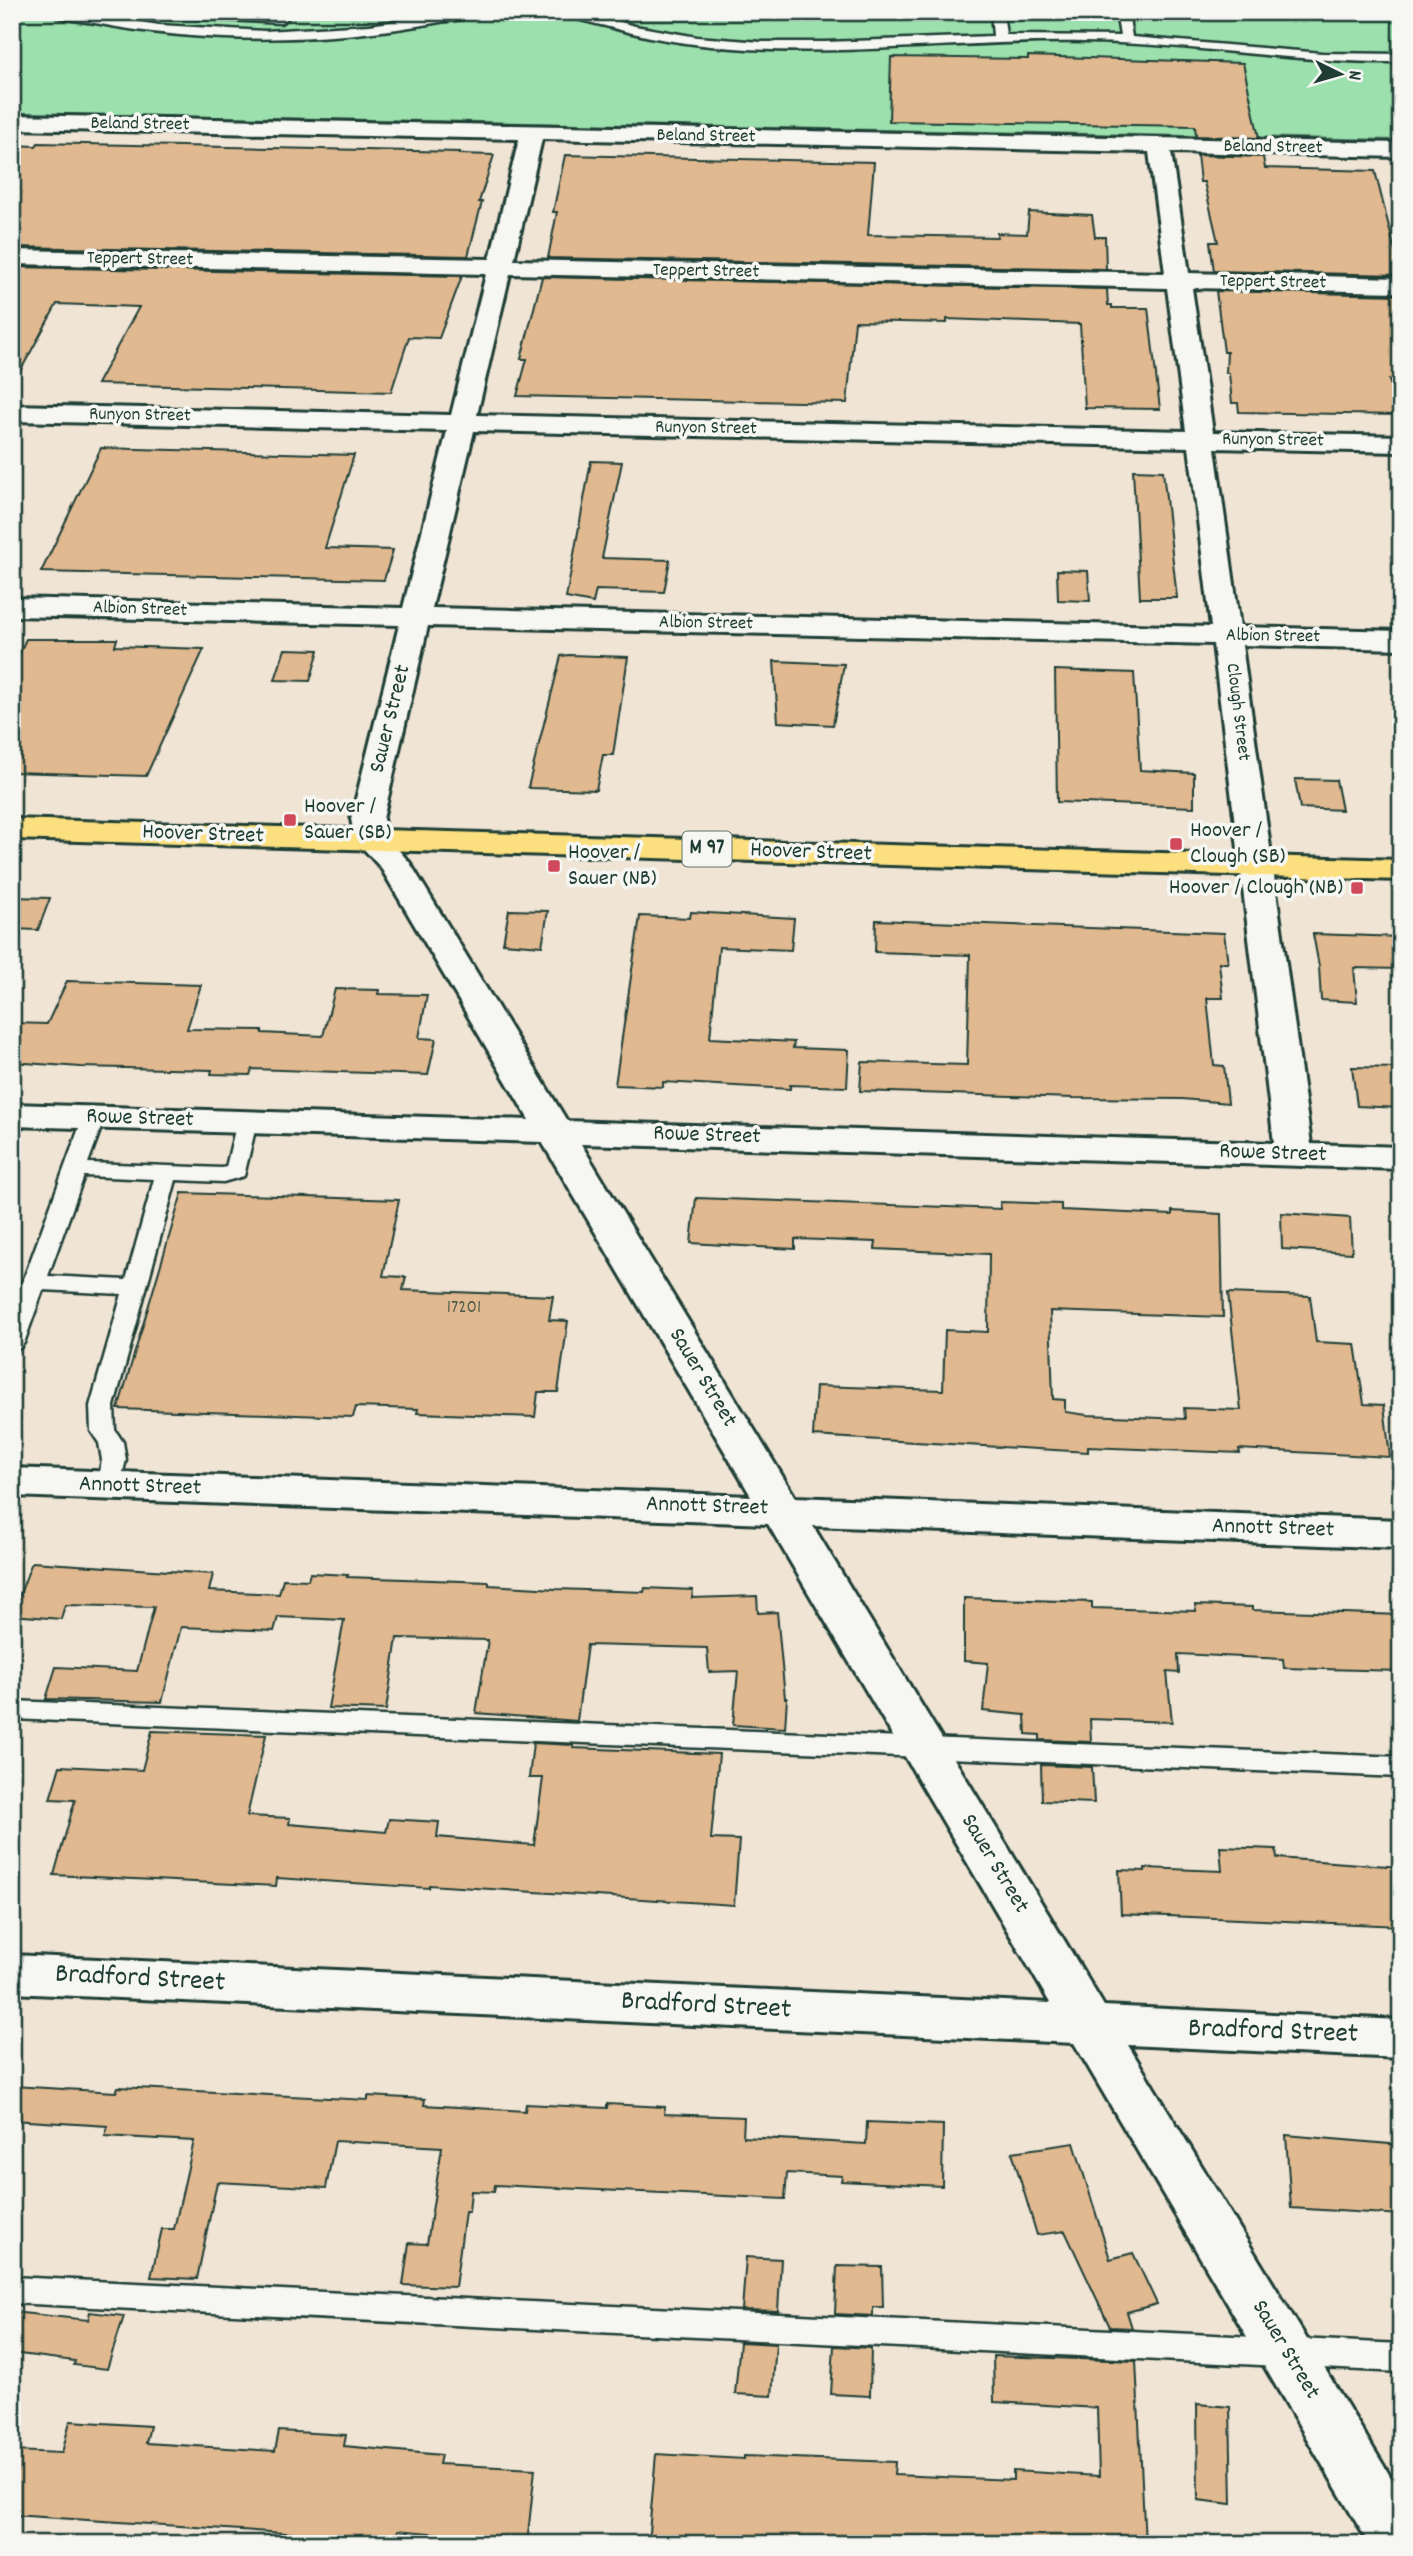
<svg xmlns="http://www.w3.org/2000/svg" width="1413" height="2556" font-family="Dekko,sans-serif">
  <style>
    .green { fill: #9ce1ad; stroke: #5e8f70; stroke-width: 2 }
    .building { fill: #e1b991; stroke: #1f3d34; stroke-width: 2 }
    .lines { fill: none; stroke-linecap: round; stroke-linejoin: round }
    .lane-casing { stroke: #1f3d34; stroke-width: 5 }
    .street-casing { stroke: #1f3d34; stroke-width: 6 }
    .primary-casing { stroke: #1f3d34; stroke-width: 6 }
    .lane { fill: #f6f6f2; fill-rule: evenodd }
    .street { fill: #f6f6f2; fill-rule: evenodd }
    .primary { fill: #fce080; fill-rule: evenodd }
    .poi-dot { fill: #d1495b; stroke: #f6f6f2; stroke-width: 2.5 }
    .labels { text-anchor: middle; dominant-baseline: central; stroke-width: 7; stroke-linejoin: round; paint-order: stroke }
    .far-street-label { font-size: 19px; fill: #1f3d34; stroke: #f6f6f2 }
    .number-label { font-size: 19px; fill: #505c4b }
    .shield { fill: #f6f6f2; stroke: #60746d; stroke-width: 2 }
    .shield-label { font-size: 21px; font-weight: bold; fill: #1f3d34 }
    .street-label { font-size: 23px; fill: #1f3d34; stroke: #f6f6f2 }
    .poi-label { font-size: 23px; fill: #1f3d34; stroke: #f6f6f2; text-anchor: start }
    .near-street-label { font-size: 28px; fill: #1f3d34; stroke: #f6f6f2 }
  </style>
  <rect width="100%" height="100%" fill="#f0e4d5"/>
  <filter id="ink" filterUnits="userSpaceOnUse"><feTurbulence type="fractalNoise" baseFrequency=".0143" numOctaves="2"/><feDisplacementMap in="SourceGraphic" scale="14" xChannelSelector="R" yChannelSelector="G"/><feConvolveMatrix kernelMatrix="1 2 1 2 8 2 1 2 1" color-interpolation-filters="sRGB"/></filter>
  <g filter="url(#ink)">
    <polygon class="green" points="12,12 1401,12 1401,140 12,113"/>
    <g class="building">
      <polygon points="1028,56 1243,63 1259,138 1196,136 1195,126 889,121 891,57 1028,59"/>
      <polygon points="38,143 460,152 459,154 494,155 479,202 482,202 468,256 12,247 12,145 36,146"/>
      <polygon points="565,155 874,162 868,235 997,237 997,233 1027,234 1029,212 1092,215 1095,237 1105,237 1106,269 548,258 557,212 553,212"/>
      <polygon points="1197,155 1263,157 1265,168 1375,171 1401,275 1214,271 1210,242 1218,242 1204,182 1200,182"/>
      <polygon points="12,267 462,276 439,338 409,337 391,392 97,384 139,307 57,304 12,386"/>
      <polygon points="542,277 1107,289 1108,305 1112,305 1112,308 1148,308 1160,409 1085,408 1080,324 947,319 947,323 855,321 847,403 517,396 527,359 521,359"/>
      <polygon points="1216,291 1401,295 1401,381 1389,380 1398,415 1239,412 1238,403 1232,403 1229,373 1226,373 1227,352 1224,352"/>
      <polygon points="101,448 354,455 325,548 393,550 384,580 41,572"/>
      <polygon points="591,461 622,462 602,558 670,560 664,592 596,590 593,603 566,598"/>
      <polygon points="1133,470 1163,471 1177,598 1140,598"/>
      <polygon points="1057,570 1088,571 1090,601 1058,600"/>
      <polygon points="26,639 117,639 115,646 204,649 146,776 12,772 12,669"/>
      <polygon points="285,649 319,650 310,681 275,680"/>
      <polygon points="569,655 628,657 613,755 603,755 596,790 530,788 528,787 561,656"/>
      <polygon points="774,661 844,664 833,725 778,722"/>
      <polygon points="1055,670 1134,673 1140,770 1194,773 1194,807 1057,802"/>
      <polygon points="1295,779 1336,780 1342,810 1300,808"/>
      <polygon points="12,897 50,898 38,930 12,929"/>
      <polygon points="509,910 548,911 542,946 503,943"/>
      <polygon points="691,912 794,918 791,950 719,947 710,1038 794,1042 793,1048 849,1050 847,1087 790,1085 790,1089 663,1082 663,1087 615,1085 640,916 690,918"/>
      <polygon points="876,920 1224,933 1228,963 1219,963 1223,998 1207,998 1214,1065 1224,1066 1228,1103 1182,1099 1073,1098 860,1091 862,1062 967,1065 970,955 875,952"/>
      <polygon points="1313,934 1401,937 1401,969 1354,968 1357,1002 1321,1000 1319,966"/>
      <polygon points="67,981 201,985 187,1029 262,1030 262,1033 323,1036 335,989 379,990 378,994 427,995 419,1038 436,1039 428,1075 252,1069 250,1075 211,1074 212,1070 81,1067 12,1062 12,1023 47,1024"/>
      <polygon points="1352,1067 1397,1068 1401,1108 1357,1106"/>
      <polygon points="182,1193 399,1200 383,1276 406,1277 403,1290 553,1296 549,1320 568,1321 558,1392 538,1392 535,1417 417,1413 418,1409 356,1407 353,1417 118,1409"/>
      <polygon points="696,1198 1001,1209 1000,1202 1061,1204 1061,1210 1172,1215 1172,1211 1221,1214 1223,1317 1050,1311 1053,1399 1065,1400 1065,1412 1087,1415 1185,1419 1184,1408 1241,1410 1228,1293 1310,1296 1316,1342 1355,1344 1364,1404 1384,1405 1390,1457 1239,1449 1240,1453 1088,1447 1088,1452 813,1436 816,1386 943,1390 945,1330 988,1332 989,1254 875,1249 876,1242 795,1239 795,1249 691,1243"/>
      <polygon points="1281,1213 1350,1218 1352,1253 1282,1249"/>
      <polygon points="32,1562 213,1574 209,1591 279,1594 283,1579 308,1580 310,1573 348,1575 347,1577 489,1582 489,1585 556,1589 644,1592 645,1588 693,1590 692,1598 757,1596 758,1613 777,1612 785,1698 787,1698 785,1728 733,1725 738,1671 709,1672 707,1648 587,1645 577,1721 476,1713 488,1640 397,1638 386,1710 328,1708 344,1620 278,1617 274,1631 181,1627 162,1702 46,1699 56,1667 137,1671 154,1607 65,1605 61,1619 12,1615"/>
      <polygon points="964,1598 1092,1602 1092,1608 1196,1611 1195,1605 1252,1607 1252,1610 1401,1615 1401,1671 1284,1668 1283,1659 1178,1654 1179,1673 1167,1672 1172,1722 1090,1719 1091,1742 1040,1740 1040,1735 1026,1734 1025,1715 983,1711 988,1663 964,1661"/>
      <polygon points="152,1731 266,1735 247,1816 290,1818 289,1824 386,1832 389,1819 439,1822 437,1837 534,1845 543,1778 529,1778 533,1743 573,1745 573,1748 719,1754 711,1839 739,1840 734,1905 429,1885 429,1888 277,1878 276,1886 54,1875 75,1800 50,1799 60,1766 142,1770"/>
      <polygon points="1041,1765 1092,1767 1094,1803 1042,1801"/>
      <polygon points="1220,1847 1276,1849 1277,1858 1401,1867 1401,1926 1121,1914 1119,1870 1145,1871 1145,1868 1222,1871"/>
      <polygon points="12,2086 116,2092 118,2087 368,2100 368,2096 425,2099 424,2105 525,2111 526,2104 607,2108 607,2104 665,2107 664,2114 744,2117 743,2137 866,2144 867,2122 943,2125 942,2186 841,2181 842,2176 787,2173 785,2199 495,2185 494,2192 471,2191 469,2212 465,2212 455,2287 403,2285 409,2243 427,2244 442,2147 335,2141 326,2188 217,2182 197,2279 151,2277 162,2229 174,2229 194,2141 105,2136 108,2126 12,2120"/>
      <polygon points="1286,2135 1401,2145 1401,2215 1291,2208"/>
      <polygon points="1074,2143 1110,2259 1133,2253 1157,2304 1127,2312 1132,2328 1110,2327 1065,2231 1037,2235 1012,2152"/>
      <polygon points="746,2257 781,2259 778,2311 742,2310"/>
      <polygon points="837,2266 882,2267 883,2307 873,2307 873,2316 835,2314"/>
      <polygon points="12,2312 88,2320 90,2312 124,2316 107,2369 74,2365 75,2361 12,2353"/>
      <polygon points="740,2342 776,2344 772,2396 735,2394"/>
      <polygon points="834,2346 871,2348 870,2396 831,2394"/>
      <polygon points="993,2356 1136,2361 1145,2544 648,2544 656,2454 744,2459 744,2456 895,2462 894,2475 1013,2480 1013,2471 1099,2476 1097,2408 994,2402"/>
      <polygon points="1197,2404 1230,2407 1232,2504 1198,2500"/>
      <polygon points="70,2421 150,2426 146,2443 275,2451 279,2431 346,2435 344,2446 441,2455 439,2464 535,2469 527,2544 460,2544 460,2536 398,2530 395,2544 360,2544 361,2538 12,2515 12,2451 62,2453"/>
    </g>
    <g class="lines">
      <g class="lane-casing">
        <g id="lane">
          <path d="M49,12H75L159,25L265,31L370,25L454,12H481C471,19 453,20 440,22C328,43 207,45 95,23C81,21 60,20 49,12Z"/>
          <polygon points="153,12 281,15 287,19 281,23 159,16"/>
          <path d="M564,12H584L635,26L697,37L761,42H825L993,36L991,12H1003L1006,35L1120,36L1116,12H1128L1132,37L1322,53L1401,54V62C1294,63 1189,43 1084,42C926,39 763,71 609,27C595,23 575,21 564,12Z"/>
          <path d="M94,1111L102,1112L105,1117L88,1163L222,1168L226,1167L238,1117H254L257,1122L244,1176L223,1182L176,1180L114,1406L115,1430L123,1442L126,1460L118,1491L109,1493L100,1491L97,1485L102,1460L99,1443L91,1431L90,1406L122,1294L43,1290L24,1343L20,1348L12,1350V1311L83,1117L86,1112ZM84,1176L154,1179L126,1280L48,1276Z"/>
          <polygon points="12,1701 1401,1757 1401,1777 12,1719"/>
          <polygon points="12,2277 1401,2344 1401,2372 12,2303"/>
        </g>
      </g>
      <g class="street-casing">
        <path id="street" d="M12,115L1401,143V157L1171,152L1189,273L1401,278V292L1192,288L1213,432L1401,436V452L1215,448L1240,627L1401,631V649L1242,645L1311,1144L1401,1147V1169L581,1144L795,1497L1401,1520V1548L813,1526L1104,2006L1401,2020V2058L1128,2045L1401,2494V2544H1369L1074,2043L12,1993V1955L1050,2003L768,1524L12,1496V1468L751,1496L542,1142L12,1126V1104L529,1120L381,868L355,839L351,819L399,625L12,616V598L403,608L447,431L12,421V405L451,415L486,274L12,264V250L490,259L519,139L12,129ZM542,139L1149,152L1165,273L514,260ZM510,274L1167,288L1186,431L477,415ZM474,431L1189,447L1211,627L432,608ZM428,626L1213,644L1274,1143L567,1121L410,863L387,837L383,819Z"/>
      </g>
      <g class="primary-casing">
        <polygon id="primary" points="12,819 1401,860 1401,880 12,839"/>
      </g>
      <use href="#lane" class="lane"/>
      <use href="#street" class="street"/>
      <use href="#primary" class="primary"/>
    </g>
  </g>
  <g class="poi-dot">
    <rect x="283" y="813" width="14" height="14" rx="3.5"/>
    <rect x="1169" y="837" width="14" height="14" rx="3.5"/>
    <rect x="547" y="859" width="14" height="14" rx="3.5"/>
    <rect x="1350" y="881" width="14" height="14" rx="3.5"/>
  </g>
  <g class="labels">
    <g class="far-street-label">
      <text transform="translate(140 125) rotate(1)">Beland Street</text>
      <text transform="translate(706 137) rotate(1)">Beland Street</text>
      <text transform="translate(1273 148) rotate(1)">Beland Street</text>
      <text transform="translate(140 260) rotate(1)">Teppert Street</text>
      <text transform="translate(706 272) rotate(1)">Teppert Street</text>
      <text transform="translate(1273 283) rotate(1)">Teppert Street</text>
      <text transform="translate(140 416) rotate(1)">Runyon Street</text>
      <text transform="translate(706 429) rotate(1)">Runyon Street</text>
      <text transform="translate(1273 441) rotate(1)">Runyon Street</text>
      <text transform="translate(140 610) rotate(2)">Albion Street</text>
      <text transform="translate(706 624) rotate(1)">Albion Street</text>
      <text transform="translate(1273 637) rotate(1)">Albion Street</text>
      <text transform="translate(1237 712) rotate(83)">Clough Street</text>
    </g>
    <g class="number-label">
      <text x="464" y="1308">17201</text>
    </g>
    <rect class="shield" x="682.5" y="831.5" width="49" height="35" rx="5"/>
    <g class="shield-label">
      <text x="707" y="849">M 97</text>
    </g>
    <g class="street-label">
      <text transform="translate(391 719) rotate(-76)">Sauer Street</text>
      <text transform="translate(203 835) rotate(2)">Hoover Street</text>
      <text transform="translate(811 853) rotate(2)">Hoover Street</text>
      <text transform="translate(140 1119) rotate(2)">Rowe Street</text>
      <text transform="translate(707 1136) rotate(2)">Rowe Street</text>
      <text transform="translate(1273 1154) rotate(2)">Rowe Street</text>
      <text transform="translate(702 1378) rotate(59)">Sauer Street</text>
      <text transform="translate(140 1487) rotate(2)">Annott Street</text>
      <text transform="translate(707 1507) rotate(2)">Annott Street</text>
      <text transform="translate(1273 1529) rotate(2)">Annott Street</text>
      <text transform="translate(994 1864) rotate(59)">Sauer Street</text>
      <text transform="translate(1285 2350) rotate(59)">Sauer Street</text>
    </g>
    <g class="poi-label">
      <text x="304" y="807">Hoover /<tspan x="304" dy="26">Sauer (SB)</tspan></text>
      <text x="1190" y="831">Hoover /<tspan x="1190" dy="26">Clough (SB)</tspan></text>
      <text x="568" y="853">Hoover /<tspan x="568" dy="26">Sauer (NB)</tspan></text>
      <text x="1343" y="888" text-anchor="end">Hoover / Clough (NB)</text>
    </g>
    <g class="near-street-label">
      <text transform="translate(140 1980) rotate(3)">Bradford Street</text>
      <text transform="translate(706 2007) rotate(3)">Bradford Street</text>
      <text transform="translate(1273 2033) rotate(2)">Bradford Street</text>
    </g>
  </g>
  <rect width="1413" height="2556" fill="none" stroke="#f6f6f2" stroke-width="42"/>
  <rect x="21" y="21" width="1371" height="2514" fill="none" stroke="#1f3d34" stroke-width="2.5" filter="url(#ink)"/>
  <g transform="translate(1340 74) rotate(95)" stroke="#f6f6f2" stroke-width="5" paint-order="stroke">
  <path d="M0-5L12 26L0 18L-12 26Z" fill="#1f3d34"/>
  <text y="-10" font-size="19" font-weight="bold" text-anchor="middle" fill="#1f3d34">N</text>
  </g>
</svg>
